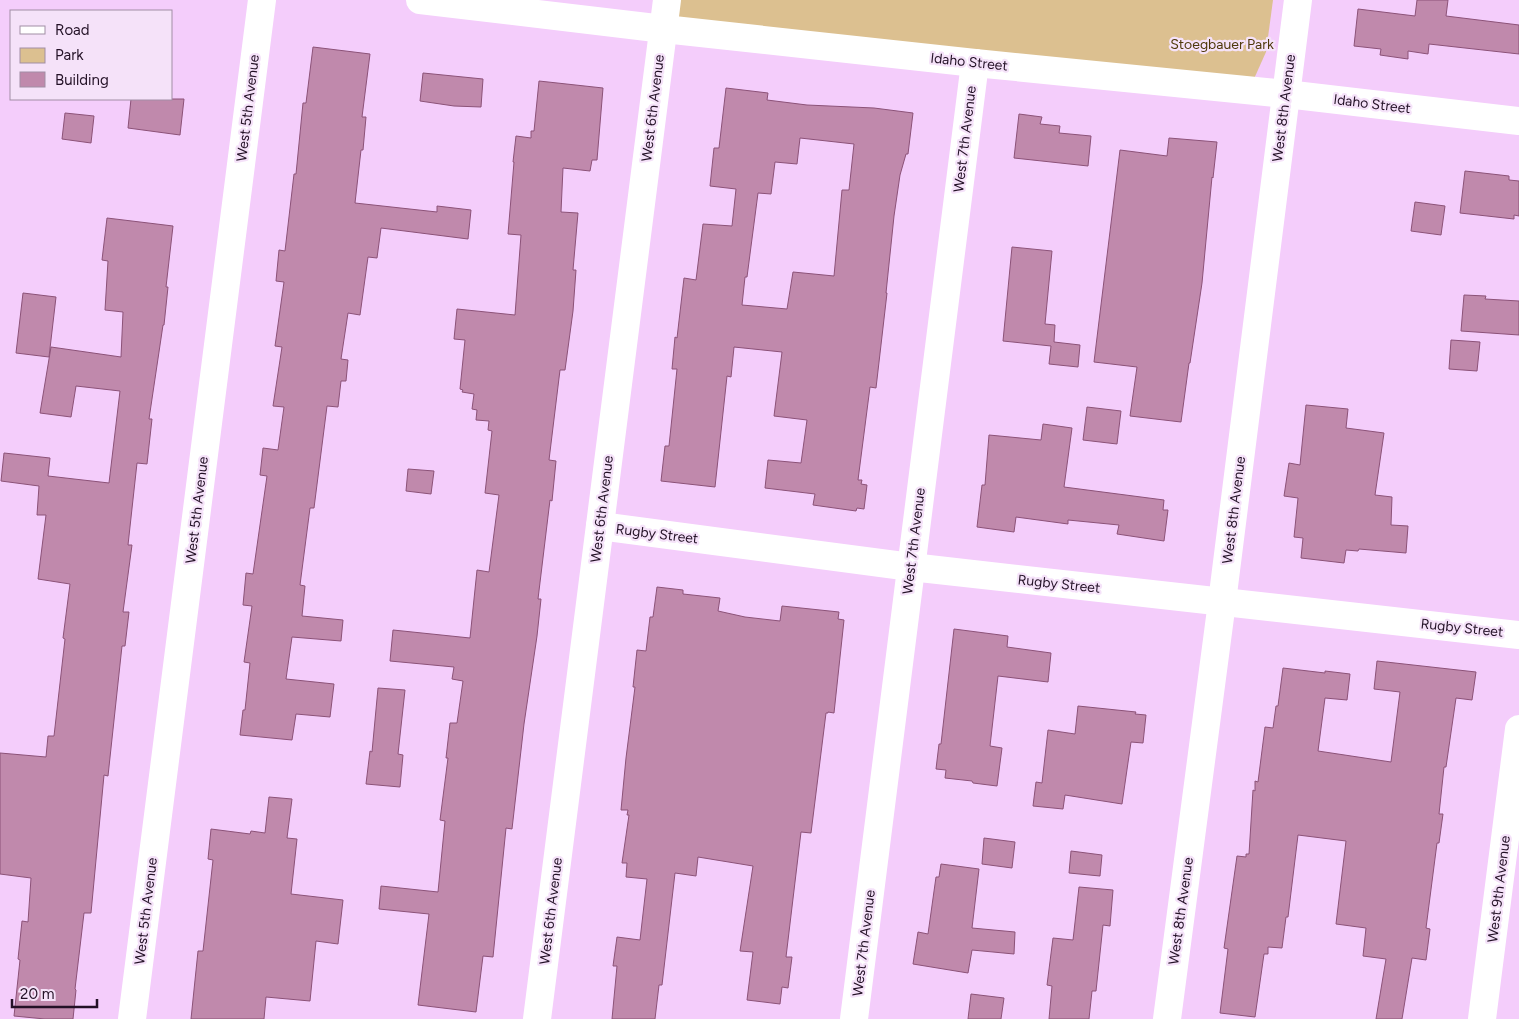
<svg xmlns="http://www.w3.org/2000/svg" width="1519" height="1019" font-family="Figtree,sans-serif">
  <style>
    .green { fill: #dcc090 }
    .building { fill: #c089ac; stroke: #8c5278; fill-rule: evenodd }
    .lines { fill: none; stroke-linecap: round; stroke-linejoin: round }
    .minor { stroke: #fff; stroke-width: 28 }
    .secondary { stroke: #fff; stroke-width: 28 }
    .labels { text-anchor: middle; dominant-baseline: central; stroke-width: 4.5; stroke-linejoin: round; paint-order: stroke }
    .park-label { font-size: 14px; fill: #4f390b; stroke: #f5e2f9 }
    .street-label { font-size: 14px; fill: #231126; stroke: #f5e2f9 }
  </style>
  <rect width="100%" height="100%" fill="#f4cdfb"/>
  <polygon class="green" points="667,0 1273,0 1266,52 1249,90 664,29"/>
  <g class="building">
    <polygon points="1417,0 1448,0 1446,16 1519,25 1519,54 1429,44 1428,54 1408,51 1408,59 1380,55 1381,49 1354,46 1358,9 1415,16"/>
    <polygon points="313,47 370,54 362,117 366,117 363,150 361,150 355,203 437,212 437,206 471,210 468,239 381,228 377,258 368,257 360,315 348,313 341,359 348,360 346,381 341,381 338,407 327,406 314,508 310,508 300,585 305,586 302,616 343,620 341,641 292,637 286,679 334,684 330,717 296,714 292,740 240,735 243,710 245,710 250,663 244,662 252,606 243,605 246,573 253,574 267,476 260,475 263,448 278,450 284,407 273,406 282,347 275,346 284,282 276,281 279,250 285,251 294,174 296,174 303,103 306,103"/>
    <polygon points="423,73 483,79 481,107 454,106 420,101"/>
    <polygon points="539,81 603,88 597,160 592,160 590,171 563,168 561,212 578,213 573,270 576,270 573,311 565,370 560,370 549,460 556,461 552,501 550,500 538,599 541,599 537,636 524,724 512,829 506,828 493,957 483,956 476,1012 418,1005 429,914 379,909 381,886 438,892 445,821 440,820 448,758 446,758 450,723 457,723 463,681 452,679 454,667 390,661 393,630 470,638 477,570 489,572 499,495 485,493 492,431 488,430 489,421 476,420 477,410 472,409 474,394 462,392 463,390 460,389 465,340 454,339 457,309 515,315 521,235 508,234 514,162 513,162 516,136 531,138 531,131 534,131"/>
    <path d="M726,88L768,93L767,100L807,105L874,108L913,113L908,154H906L900,175L894,216L886,293H887L876,388L870,387L858,480H862L861,484L867,485L864,509L857,508L856,511L813,505L815,494L765,488L768,460L801,463L807,420L774,416L782,352L734,347L731,377L727,376L715,487L661,481L665,446H669L677,369H672L675,337L677,338L684,278L696,280L703,224L732,226L736,189L710,186L714,148H719ZM800,138L854,144L849,190H842L834,276L793,272L787,309L742,305L745,277H747L758,193L771,194L775,162L797,164Z"/>
    <polygon points="131,99 184,99 180,135 128,128"/>
    <polygon points="65,113 94,116 91,143 62,139"/>
    <polygon points="1019,114 1042,117 1040,124 1060,126 1059,133 1091,136 1088,166 1014,158"/>
    <polygon points="1169,138 1217,142 1213,178 1212,177 1202,283 1190,363 1189,363 1181,422 1130,416 1137,367 1094,362 1120,150 1167,156"/>
    <polygon points="1465,171 1509,176 1509,180 1519,181 1519,216 1514,215 1514,219 1460,213"/>
    <polygon points="1415,202 1445,206 1441,235 1411,231"/>
    <polygon points="107,218 173,226 166,287 168,287 164,325 163,325 149,419 152,419 147,464 137,463 128,545 132,545 123,612 129,612 125,646 122,646 108,776 104,775 91,913 84,913 75,989 76,990 73,1019 45,1019 14,1016 20,960 18,959 22,921 28,922 31,878 0,874 0,753 46,757 48,736 54,736 65,639 63,638 70,584 38,579 46,515 37,515 39,486 1,481 4,453 50,458 48,476 109,483 120,391 76,386 71,417 40,413 51,347 121,357 123,312 105,310 108,261 102,260"/>
    <polygon points="1012,247 1052,251 1045,324 1055,325 1054,342 1080,345 1078,367 1049,364 1051,346 1003,341"/>
    <polygon points="23,293 56,297 49,357 16,353"/>
    <polygon points="1464,295 1486,296 1485,299 1519,301 1519,335 1461,331"/>
    <polygon points="1451,340 1480,342 1477,371 1449,369"/>
    <polygon points="1306,405 1348,409 1346,428 1384,433 1375,495 1392,497 1391,525 1408,526 1406,553 1359,549 1358,551 1346,550 1344,563 1301,558 1303,538 1294,537 1298,498 1284,496 1289,463 1300,465"/>
    <polygon points="1087,407 1121,411 1117,444 1083,440"/>
    <polygon points="1043,424 1072,428 1064,487 1164,500 1163,510 1168,510 1164,541 1117,534 1119,525 1068,520 1068,524 1016,517 1014,532 977,527 982,485 985,485 989,435 1041,440"/>
    <polygon points="408,469 434,471 431,494 406,491"/>
    <polygon points="657,587 683,590 683,594 720,598 718,611 745,617 780,621 782,606 839,612 838,619 844,620 834,713 828,712 828,713 826,713 811,833 801,832 786,957 792,957 788,988 782,987 780,1004 747,1000 753,952 740,951 753,866 698,857 696,876 675,873 662,985 659,985 655,1019 612,1019 617,966 613,966 617,937 640,940 647,879 626,877 627,863 622,863 629,815 627,815 628,810 621,810 626,758 635,687 633,687 637,650 646,651 650,617 653,617"/>
    <polygon points="954,629 1008,636 1007,647 1051,653 1048,682 998,676 990,746 1002,748 997,786 973,783 972,781 945,778 946,770 936,769 939,744 941,744"/>
    <polygon points="1377,661 1476,672 1472,700 1456,698 1446,767 1444,767 1439,814 1443,814 1439,843 1437,843 1426,928 1430,929 1426,960 1412,958 1402,1019 1376,1019 1386,959 1363,956 1366,928 1336,924 1346,841 1298,835 1288,917 1286,917 1282,948 1268,947 1268,954 1264,954 1255,1017 1220,1013 1228,949 1224,948 1237,856 1246,857 1246,854 1249,854 1253,790 1255,791 1255,781 1258,782 1265,727 1273,728 1276,706 1278,706 1283,668 1325,673 1325,671 1350,674 1347,700 1325,698 1318,751 1391,762 1400,692 1374,689"/>
    <polygon points="378,688 405,690 398,754 403,755 400,787 366,784 370,751 372,752"/>
    <polygon points="1078,706 1136,712 1135,714 1146,715 1143,743 1131,742 1122,804 1065,795 1063,809 1033,806 1036,782 1042,783 1048,730 1075,734"/>
    <polygon points="269,797 292,799 287,838 297,839 291,894 343,900 338,944 316,941 310,1001 266,997 264,1019 191,1019 198,951 203,951 213,860 208,859 211,829 250,834 251,831 265,833"/>
    <polygon points="984,838 1015,842 1012,868 982,864"/>
    <polygon points="1071,851 1102,855 1100,876 1069,873"/>
    <polygon points="941,864 979,869 972,928 1015,932 1014,954 972,950 968,973 913,964 918,932 928,934 936,877 939,877"/>
    <polygon points="1079,887 1113,890 1110,926 1103,925 1096,991 1092,991 1089,1019 1049,1019 1052,986 1047,985 1053,938 1073,940"/>
    <polygon points="971,994 1004,998 1001,1019 968,1019"/>
  </g>
  <g class="lines">
    <g class="minor">
      <polyline points="420,0 664,29 975,63 1286,94 1519,121"/>
      <polyline points="600,526 911,567 1519,635"/>
      <polyline points="132,1019 262,0"/>
      <polyline points="537,1019 667,0"/>
      <polyline points="854,1019 975,63"/>
      <polyline points="1167,1019 1222,602 1298,0"/>
    </g>
    <polyline class="secondary" points="1482,1019 1519,729"/>
  </g>
  <g class="labels">
    <g class="park-label">
      <text x="1222" y="44">Stoegbauer Park</text>
    </g>
    <g class="street-label">
      <text transform="translate(969 62) rotate(6)">Idaho Street</text>
      <text transform="translate(1372 104) rotate(7)">Idaho Street</text>
      <text transform="translate(248 108) rotate(-83)">West 5th Avenue</text>
      <text transform="translate(653 108) rotate(-83)">West 6th Avenue</text>
      <text transform="translate(1284 108) rotate(-83)">West 8th Avenue</text>
      <text transform="translate(965 139) rotate(-83)">West 7th Avenue</text>
      <text transform="translate(602 509) rotate(-83)">West 6th Avenue</text>
      <text transform="translate(197 510) rotate(-83)">West 5th Avenue</text>
      <text transform="translate(1234 510) rotate(-83)">West 8th Avenue</text>
      <text transform="translate(657 534) rotate(7)">Rugby Street</text>
      <text transform="translate(914 541) rotate(-83)">West 7th Avenue</text>
      <text transform="translate(1059 584) rotate(6)">Rugby Street</text>
      <text transform="translate(1462 628) rotate(6)">Rugby Street</text>
      <text transform="translate(1499 889) rotate(-83)">West 9th Avenue</text>
      <text transform="translate(146 911) rotate(-83)">West 5th Avenue</text>
      <text transform="translate(551 911) rotate(-83)">West 6th Avenue</text>
      <text transform="translate(1181 911) rotate(-82)">West 8th Avenue</text>
      <text transform="translate(864 943) rotate(-83)">West 7th Avenue</text>
    </g>
  </g>
  <rect x="10" y="10" width="162" height="90" fill="#f5e2f9" stroke="#a18ea5"/>
  <rect x="20" y="26" width="25" height="8" fill="#ffffff" stroke="#a18ea5"/>
  <text x="55" y="35" font-size="15" fill="#231126">Road</text>
  <rect x="20" y="48" width="25" height="15" fill="#dcc090" stroke="#a18ea5"/>
  <text x="55" y="60" font-size="15" fill="#231126">Park</text>
  <rect x="20" y="72" width="25" height="15" fill="#c089ac" stroke="#a18ea5"/>
  <text x="55" y="85" font-size="15" fill="#231126">Building</text>
  <path d="M12 999v8h85v-8" fill="none" stroke="#231126" stroke-width="2.5"/>
  <text x="20" y="999" font-size="15" fill="#231126" stroke="#f5e2f9" stroke-width="4" paint-order="stroke">20 m</text>
</svg>
